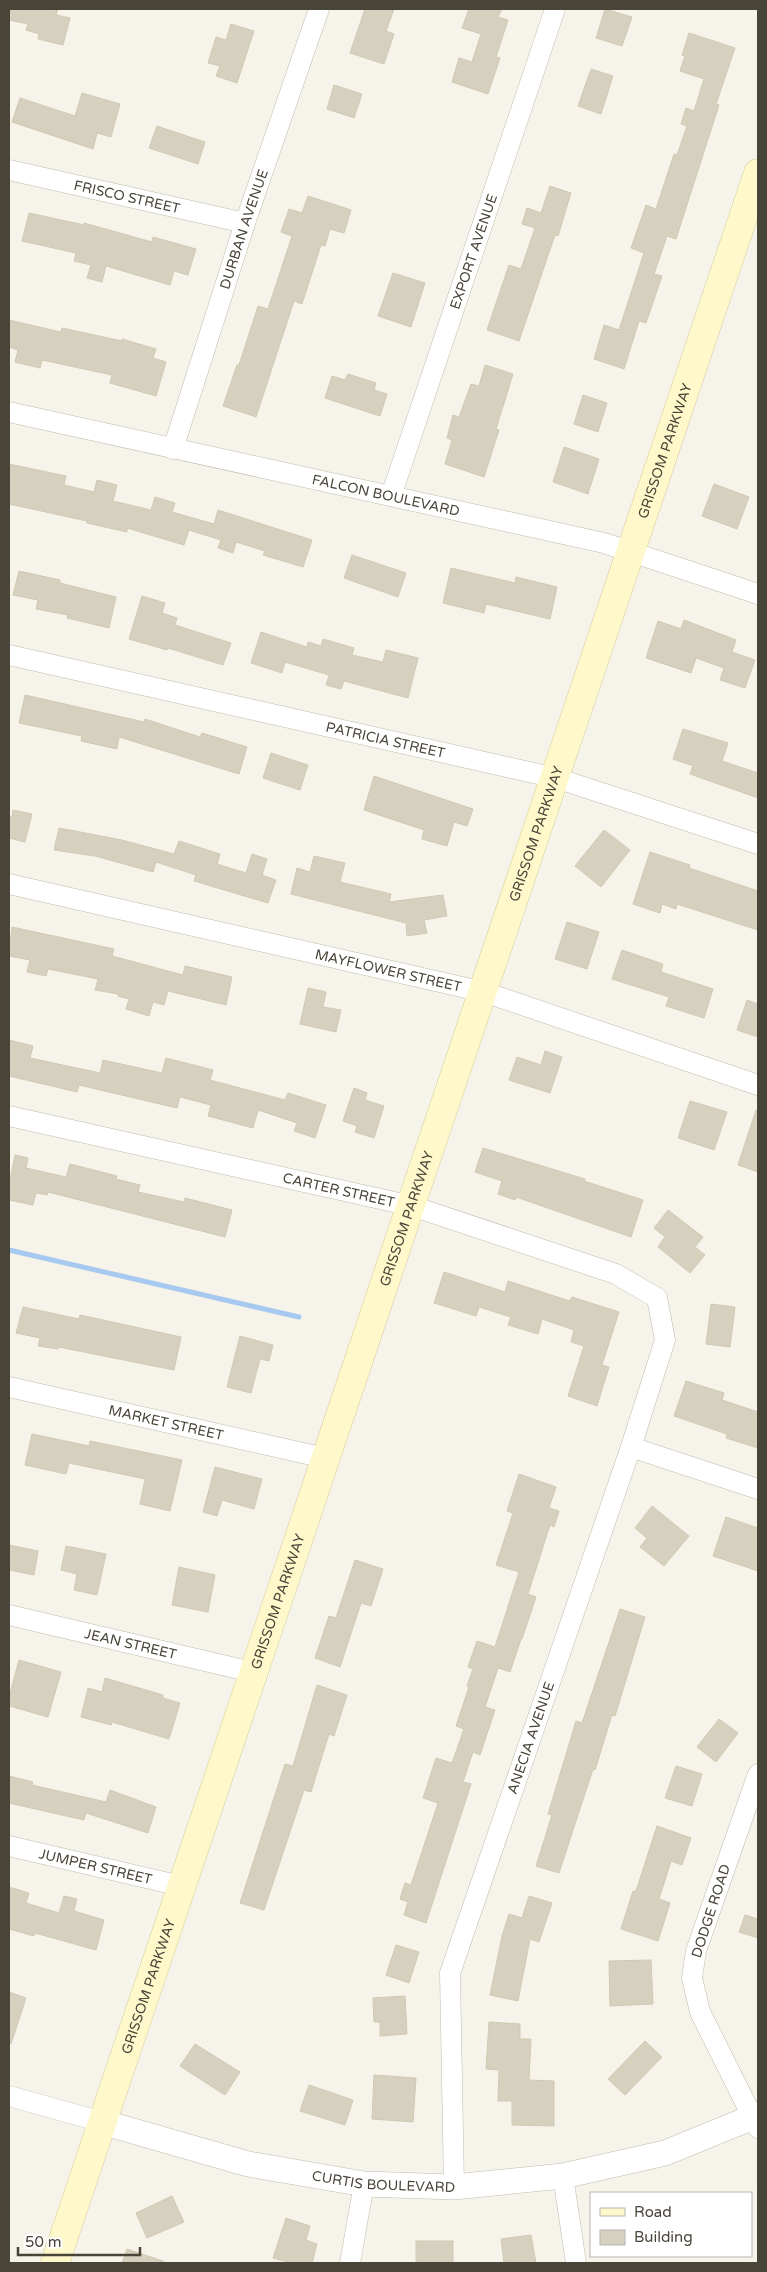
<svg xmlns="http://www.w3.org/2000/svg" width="767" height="2272" font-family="'Varela Round',sans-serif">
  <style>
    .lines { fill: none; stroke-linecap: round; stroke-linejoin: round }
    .stream { stroke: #a7c9f0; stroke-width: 5 }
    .building { fill: #d6d0bf; stroke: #d1c9b2 }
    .minor-casing { stroke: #c0bcac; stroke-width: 21 }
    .tertiary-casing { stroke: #c0bcac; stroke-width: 26 }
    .secondary-casing { stroke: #d4cc9a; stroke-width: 29 }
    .minor { stroke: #fff; stroke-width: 20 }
    .tertiary { stroke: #fff; stroke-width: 25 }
    .secondary { stroke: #fef8cb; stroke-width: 28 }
    .labels { text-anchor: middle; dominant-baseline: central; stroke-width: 4; stroke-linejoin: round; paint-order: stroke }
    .street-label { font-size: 14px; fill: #494438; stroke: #fff }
  </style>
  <rect width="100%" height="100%" fill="#f5f3ea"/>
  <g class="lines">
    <polyline class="stream" points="9,1250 299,1317"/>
  </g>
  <g class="building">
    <polygon points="9,9 58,9 56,15 70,18 63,45 38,39 39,34 26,30 28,24 9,20"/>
    <polygon points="365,9 394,9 386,31 394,34 384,64 350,53"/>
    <polygon points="469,9 502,9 498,17 508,20 496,57 500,58 488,94 452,82 459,58 472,62 481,34 462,28"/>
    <polygon points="605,9 632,17 622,46 596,38"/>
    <polygon points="231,24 254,31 237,83 216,76 220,66 208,63 216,37 226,40"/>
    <polygon points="689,33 735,48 716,104 719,105 676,239 667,236 654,274 662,276 646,323 639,321 624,369 594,359 604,325 619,330 644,253 631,248 646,205 656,209 674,154 677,155 687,126 681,124 686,108 694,111 704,79 680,71 685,56 682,55"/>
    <polygon points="591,69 613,76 601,114 578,106"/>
    <polygon points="334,85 362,94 354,118 327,109"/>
    <polygon points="82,93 120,104 111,137 97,133 93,149 12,122 20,98 75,116"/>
    <polygon points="157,126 205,142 198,164 149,148"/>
    <polygon points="550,186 571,193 558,236 555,235 519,341 487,330 509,265 521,269 535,228 522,224 527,208 541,213"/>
    <polygon points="308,196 351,210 344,233 330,229 325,246 321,245 302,304 294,301 256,417 223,406 237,365 239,365 258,306 268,309 292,236 281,232 289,209 302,213"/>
    <polygon points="29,213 84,225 84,223 152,242 153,237 196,249 188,275 174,271 170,285 106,266 102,282 87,278 91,265 74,261 76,253 22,241"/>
    <polygon points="393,273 425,283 411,327 378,316"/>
    <polygon points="9,320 61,332 62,328 122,341 122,339 156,349 153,358 166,362 156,396 110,383 112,375 42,360 40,368 15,362 18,350 9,347"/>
    <polygon points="485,365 513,374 496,429 499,430 484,477 445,464 452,440 447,438 453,415 459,417 471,384 479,386"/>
    <polygon points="348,374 376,383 374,390 387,394 380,416 325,398 332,376 345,380"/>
    <polygon points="583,395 607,403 598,432 574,424"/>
    <polygon points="564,447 599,459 588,494 553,482"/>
    <polygon points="9,464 66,476 64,485 94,492 97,480 117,485 113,501 151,510 155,497 175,503 172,512 214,524 218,510 312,540 303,567 263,555 265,551 236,542 233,553 218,548 221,540 189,530 184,545 127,528 127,532 87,523 87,521 9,504"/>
    <polygon points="714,484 749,497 737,529 702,516"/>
    <polygon points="352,555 406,573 398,597 344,578"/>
    <polygon points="451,568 515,583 516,577 557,587 550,619 486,604 484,613 443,603"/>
    <polygon points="19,571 60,580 60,583 116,597 109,628 67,618 68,615 36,609 38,600 13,595"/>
    <polygon points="142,596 165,603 162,613 177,618 175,625 231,643 223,665 168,648 167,650 129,639"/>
    <polygon points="684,620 736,640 732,652 755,660 745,688 720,680 724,668 696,658 691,673 646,658 658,621 681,629"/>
    <polygon points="261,632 307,647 308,642 321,646 323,639 354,648 352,655 383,662 386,650 418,658 408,698 344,681 341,689 326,685 329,675 285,662 282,673 251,663"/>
    <polygon points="25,695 144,722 145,719 200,737 202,733 247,747 239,774 119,737 117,749 81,741 82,736 19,723"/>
    <polygon points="683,729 728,743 722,761 758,773 758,798 690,774 693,766 673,759"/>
    <polygon points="271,753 308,765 300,790 263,778"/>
    <polygon points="374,776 473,809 467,826 454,822 447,846 422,839 424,830 364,810"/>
    <polygon points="13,810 32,814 25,842 9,838 9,816 12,817"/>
    <polygon points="59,828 122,840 174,854 179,841 220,854 217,864 246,873 252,854 267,859 262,875 276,880 268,903 194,881 196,875 156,862 153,872 95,856 54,850"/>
    <polygon points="604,830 630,850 601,887 575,866"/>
    <polygon points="650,852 690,865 689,868 758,891 758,930 677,904 676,909 662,904 660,913 633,904"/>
    <polygon points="314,856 345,863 340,882 391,894 389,902 443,895 447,916 424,920 427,933 407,936 406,923 291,894 297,868 310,872"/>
    <polygon points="567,922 599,932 587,969 555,959"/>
    <polygon points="12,927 114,949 112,956 183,975 185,966 232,977 226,1005 168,991 164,1005 153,1002 149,1016 126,1009 129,999 118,996 118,994 95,990 98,979 48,969 46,976 27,972 30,960 9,956"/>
    <polygon points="622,950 663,964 661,972 713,989 704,1018 666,1006 669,997 612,979"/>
    <polygon points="308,988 326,992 323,1007 341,1010 336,1032 300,1024"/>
    <polygon points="747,1000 758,1004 758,1037 737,1030"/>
    <polygon points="9,1040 33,1046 30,1058 100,1073 103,1060 162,1073 166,1058 213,1070 210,1080 285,1100 288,1093 326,1105 315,1138 294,1131 297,1123 258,1110 253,1128 208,1116 211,1105 180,1097 177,1108 79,1085 77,1092 9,1076"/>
    <polygon points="545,1051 562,1057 550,1093 509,1080 517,1057 541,1065"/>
    <polygon points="354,1088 367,1093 365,1100 384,1106 374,1138 355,1132 357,1126 343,1121"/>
    <polygon points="690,1101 727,1112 714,1150 678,1138"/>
    <polygon points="756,1110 758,1111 758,1172 738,1165"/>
    <polygon points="483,1148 585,1179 584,1181 643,1200 631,1237 516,1197 515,1200 498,1194 502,1181 475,1172"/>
    <polygon points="15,1155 28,1158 26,1168 66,1177 70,1164 117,1176 116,1179 140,1185 138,1192 184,1202 185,1198 232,1210 225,1237 48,1192 47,1195 36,1193 33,1205 9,1200 9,1185"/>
    <polygon points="668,1210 703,1237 695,1247 705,1255 690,1273 658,1247 665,1237 654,1228"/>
    <polygon points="444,1272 505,1292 508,1281 570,1301 572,1297 619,1312 602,1365 609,1367 597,1406 568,1396 584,1346 571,1342 574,1330 542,1319 538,1334 508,1325 511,1317 479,1307 476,1316 434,1303"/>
    <polygon points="711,1304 735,1307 730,1347 706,1344"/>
    <polygon points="23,1307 79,1319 80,1315 181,1337 174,1370 59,1347 58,1349 38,1346 40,1338 16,1333"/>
    <polygon points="240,1336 273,1345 269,1361 260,1359 251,1393 227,1387"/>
    <polygon points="686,1381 724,1393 722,1400 758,1412 758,1448 726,1438 727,1434 674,1416"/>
    <polygon points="32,1434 89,1446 90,1441 182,1460 170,1511 140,1504 145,1479 69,1463 66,1474 25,1465"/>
    <polygon points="215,1467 262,1479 254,1509 222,1500 217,1516 203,1512"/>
    <polygon points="519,1474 556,1487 549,1508 559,1511 554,1527 550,1525 528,1594 536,1597 522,1639 521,1639 510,1672 498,1668 485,1707 495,1710 480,1755 473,1752 463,1782 471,1784 426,1923 404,1915 408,1902 400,1899 405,1883 411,1885 438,1803 423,1798 436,1758 452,1763 464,1729 456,1726 469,1687 467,1686 473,1669 468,1667 477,1641 495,1647 519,1572 496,1565 513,1513 507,1511"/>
    <polygon points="652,1506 689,1536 664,1566 640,1547 647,1538 635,1528"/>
    <polygon points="726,1517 758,1528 758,1571 713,1556"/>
    <polygon points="9,1545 38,1551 34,1575 9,1570"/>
    <polygon points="66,1546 106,1554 97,1595 74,1590 77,1574 61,1570"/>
    <polygon points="355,1560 383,1569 371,1606 361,1603 340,1667 315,1658 329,1616 336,1618"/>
    <polygon points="179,1567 215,1575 208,1612 172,1605"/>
    <polygon points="620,1609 645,1617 615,1716 612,1715 595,1770 593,1769 559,1873 536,1866 552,1815 548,1814 576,1721 582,1723"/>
    <polygon points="19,1660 61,1672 48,1717 9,1706 9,1697"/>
    <polygon points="105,1678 163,1695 163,1698 180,1703 169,1739 112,1722 111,1725 81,1717 88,1688 102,1692"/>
    <polygon points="317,1685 347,1695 334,1736 329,1734 311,1792 304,1790 264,1910 240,1903 285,1764 293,1766"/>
    <polygon points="719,1719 738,1733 716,1762 697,1747"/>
    <polygon points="676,1766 702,1774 692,1806 665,1798"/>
    <polygon points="9,1776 33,1782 32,1785 106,1802 110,1790 156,1807 148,1833 86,1813 84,1820 9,1803"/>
    <polygon points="657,1826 691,1838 682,1865 671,1861 659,1899 670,1903 658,1941 621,1929 633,1891 636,1891"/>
    <polygon points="9,1887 29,1893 26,1903 59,1913 64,1896 77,1899 74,1911 104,1920 96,1950 35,1933 34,1936 9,1929"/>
    <polygon points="529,1896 552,1903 539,1942 530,1939 518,2001 490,1995 502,1936 509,1914 522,1918"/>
    <polygon points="745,1915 758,1919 758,1938 739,1932"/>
    <polygon points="396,1945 419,1952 409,1983 386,1975"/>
    <polygon points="651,1960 653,2004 610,2006 609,1961"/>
    <polygon points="9,1992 26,1998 11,2044 9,2043"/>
    <polygon points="405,1996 407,2034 380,2036 380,2022 374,2022 373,1998"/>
    <polygon points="489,2022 520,2024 520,2039 531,2039 529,2080 554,2081 554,2126 512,2125 512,2101 498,2101 499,2070 486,2069"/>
    <polygon points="645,2041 662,2057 625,2095 608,2079"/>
    <polygon points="195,2044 240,2072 225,2095 180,2066"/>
    <polygon points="374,2075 416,2078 413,2122 372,2119"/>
    <polygon points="309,2085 353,2100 345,2125 300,2111"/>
    <polygon points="172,2196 184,2222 147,2238 136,2213"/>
    <polygon points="286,2218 310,2226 306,2240 317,2244 312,2263 291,2263 273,2258"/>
    <polygon points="531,2235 536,2263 504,2263 501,2239"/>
    <rect x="416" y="2241" width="37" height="22"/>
    <polygon points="127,2249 163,2261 163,2263 122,2263"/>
  </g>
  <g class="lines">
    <g class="minor-casing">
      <g id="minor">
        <path id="s1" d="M9,170L245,223"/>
        <path id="s2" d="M9,412L604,543L758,594"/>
        <path id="s3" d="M173,449L245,223L319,9"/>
        <path id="s4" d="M391,496L555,9"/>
        <path id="s5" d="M9,655L556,778L758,844"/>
        <path id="s6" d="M9,884L484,992L758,1085"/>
        <path id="s7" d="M9,1116L412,1206L616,1274L657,1298L665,1340L631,1447L450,1973L454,2187"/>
        <path id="s8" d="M9,1387L325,1458"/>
        <polyline points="631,1447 758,1489"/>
        <path id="s9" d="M9,1615L252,1672"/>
        <polyline points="758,1774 696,1951 692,1978 700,2012 758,2128"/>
        <path id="s10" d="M9,1846L181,1886"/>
        <polyline points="9,2096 102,2122"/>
        <polyline points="563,2176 576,2263"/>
        <polyline points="350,2263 364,2184"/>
      </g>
    </g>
    <g class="tertiary-casing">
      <g id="tertiary">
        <path id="s11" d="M102,2122L248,2164L364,2184L454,2187L563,2176L665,2153L758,2115"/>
      </g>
    </g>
    <g class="secondary-casing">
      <g id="secondary">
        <path id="s12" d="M55,2263L758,173"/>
      </g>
    </g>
    <use href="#minor" class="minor"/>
    <use href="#tertiary" class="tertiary"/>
    <use href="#secondary" class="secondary"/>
  </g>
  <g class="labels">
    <g class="street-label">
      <text stroke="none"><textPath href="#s1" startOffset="121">FRISCO STREET</textPath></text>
      <text stroke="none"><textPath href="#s3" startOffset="231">DURBAN AVENUE</textPath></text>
      <text stroke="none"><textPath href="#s4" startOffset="258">EXPORT AVENUE</textPath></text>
      <text stroke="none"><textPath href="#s12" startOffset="1912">GRISSOM PARKWAY</textPath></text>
      <text stroke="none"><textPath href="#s2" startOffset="386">FALCON BOULEVARD</textPath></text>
      <text stroke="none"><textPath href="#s5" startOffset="386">PATRICIA STREET</textPath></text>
      <text stroke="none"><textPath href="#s12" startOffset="1508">GRISSOM PARKWAY</textPath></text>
      <text stroke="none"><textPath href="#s6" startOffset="389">MAYFLOWER STREET</textPath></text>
      <text stroke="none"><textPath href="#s7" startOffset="338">CARTER STREET</textPath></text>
      <text stroke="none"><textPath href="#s12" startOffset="1102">GRISSOM PARKWAY</textPath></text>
      <text stroke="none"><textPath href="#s8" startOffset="161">MARKET STREET</textPath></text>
      <text stroke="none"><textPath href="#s12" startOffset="698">GRISSOM PARKWAY</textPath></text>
      <text stroke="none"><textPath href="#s9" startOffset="125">JEAN STREET</textPath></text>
      <text transform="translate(531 1738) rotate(-71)">ANECIA AVENUE</text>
      <text stroke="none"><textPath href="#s10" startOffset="89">JUMPER STREET</textPath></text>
      <text transform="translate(711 1911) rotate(-72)">DODGE ROAD</text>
      <text stroke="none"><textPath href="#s12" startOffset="292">GRISSOM PARKWAY</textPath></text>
      <text stroke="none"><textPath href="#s11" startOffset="289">CURTIS BOULEVARD</textPath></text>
    </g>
  </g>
  <rect width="767" height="2272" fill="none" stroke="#494438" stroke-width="20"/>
  <rect x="590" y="2192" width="162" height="65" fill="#ffffff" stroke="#b6b4af"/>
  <rect x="600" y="2208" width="25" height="8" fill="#fef8cb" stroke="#b6b4af"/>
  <text x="634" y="2217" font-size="15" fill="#494438">Road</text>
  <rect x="600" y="2230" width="25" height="15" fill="#d6d0bf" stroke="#b6b4af"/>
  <text x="634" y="2242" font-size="15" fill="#494438">Building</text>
  <path d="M18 2247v8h122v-8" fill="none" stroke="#494438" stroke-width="2.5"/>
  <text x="25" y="2247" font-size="15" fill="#494438" stroke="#ffffff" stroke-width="4" paint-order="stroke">50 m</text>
</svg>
